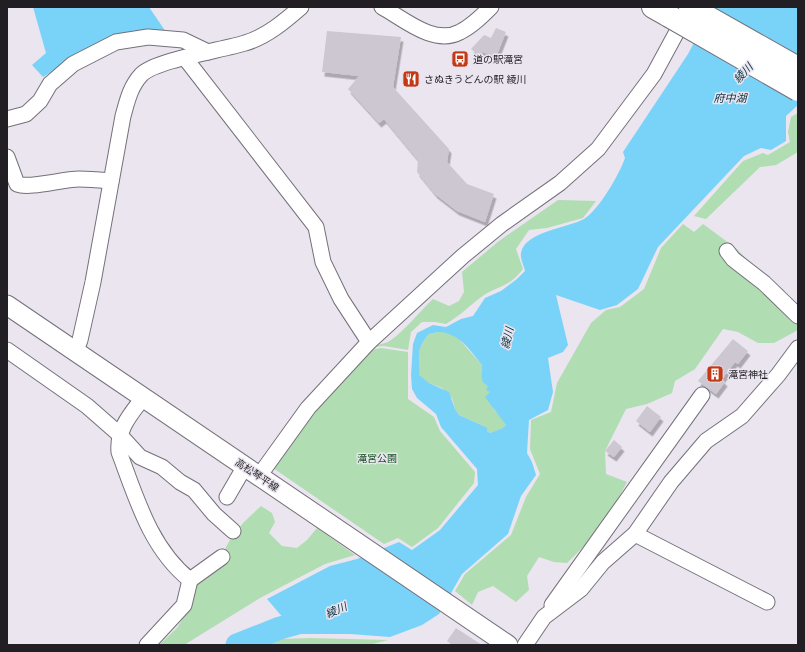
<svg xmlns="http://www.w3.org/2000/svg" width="805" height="652" font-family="Arial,'Noto Sans JP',sans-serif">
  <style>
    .green { fill: #b0ddb2 }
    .water { fill: #79d3f9; fill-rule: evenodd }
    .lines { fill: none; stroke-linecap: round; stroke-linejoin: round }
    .river { stroke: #79d3f9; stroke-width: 23 }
    .building { fill: #ccc7d1; filter: url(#shadow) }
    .minor-casing { stroke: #757079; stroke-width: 17 }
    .major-casing { stroke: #757079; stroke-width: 21 }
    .highway-casing { stroke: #757079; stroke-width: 24 }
    .minor { stroke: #fff; stroke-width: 15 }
    .major { stroke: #fff; stroke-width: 19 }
    .highway { stroke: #fff; stroke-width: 22 }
    .highway-bridge-casing { stroke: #757079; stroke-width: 24; stroke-linecap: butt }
    .highway-bridge { stroke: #fff; stroke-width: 22 }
    .labels { text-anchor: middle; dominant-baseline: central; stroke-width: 3; stroke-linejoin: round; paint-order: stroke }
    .poi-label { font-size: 10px; fill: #211f23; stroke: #eae5ef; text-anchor: start }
    .park-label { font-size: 10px; fill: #0c4e19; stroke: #eae5ef }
    .street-label { font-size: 10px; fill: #211f23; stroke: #eae5ef }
    .water-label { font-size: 11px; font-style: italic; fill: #053040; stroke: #eae5ef }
  </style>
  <defs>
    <filter id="shadow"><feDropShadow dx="2.5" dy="4.5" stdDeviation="0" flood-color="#0004"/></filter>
  </defs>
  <rect width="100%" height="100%" fill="#eae5ef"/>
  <g class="green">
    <polygon points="798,113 798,152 776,165 760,167 706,219 694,216 743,161 763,153 768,155 790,142 788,132 791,117"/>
    <path d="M558,200L596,201L583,218L547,228L529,230L516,249L523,269C509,287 501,285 484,295C471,304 460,316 446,324L435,322H422L411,332L408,350L384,346L373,347C378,344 383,344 388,342C402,334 421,310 433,299L449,306L459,301L464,292L462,272L499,241Z"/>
    <polygon points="683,224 694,232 703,224 737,249 758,271 784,290 798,323 798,330 774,343 758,343 738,332 723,329 695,369 675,381 672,393 647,404 626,409 605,451 606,474 627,482 603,527 567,563 554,562 539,557 527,576 529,590 516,602 493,586 478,592 472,605 455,591 465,574 511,535 526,497 540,474 530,449 531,420 551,412 557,383 591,323 606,310 620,307 644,289 661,248"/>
    <path d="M439,332H449L458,338L482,365L491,392L494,410L500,415L506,425L504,428L490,433L487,431L488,428L459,415L455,409L452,398L442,388L429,383L418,375C420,357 415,350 429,334Z"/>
    <polygon points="381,348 408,352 408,399 434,417 440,431 475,472 474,483 438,528 412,547 398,538 384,544 273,468 307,422 370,350"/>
    <polygon points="261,506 272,513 275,522 269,533 282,546 297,548 307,540 317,528 355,555 325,564 260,598 184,645 159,645 177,628 190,606 195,585 224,551 231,538 244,522"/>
    <polygon points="311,638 388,640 369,645 268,645 279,639"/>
  </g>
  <g class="water">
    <polygon points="33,7 149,7 168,35 79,54 43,77 32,65 46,53"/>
    <path d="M713,7H798V105L786,116V141L771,150L761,148L744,156L658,247L638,289L617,305L600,310L556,295L568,345L563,352L548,358L553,392L548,410L529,420L527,453L532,462L536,475L521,496L508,534L462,574L439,614L422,625L390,637L350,634H297L267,599L330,566L357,559L399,542L412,550L440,530L478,485L477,469L441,427L436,414L417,398L412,389L411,375L413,344L417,333L433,325L446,327L461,319L473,316L485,298L501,291L517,279L525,271C524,266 520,258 521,253C525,231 568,228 584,219C599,210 620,173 625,158L623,152L688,54ZM439,332C459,333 470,350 482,365C483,375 478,380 488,386L486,390L490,392L485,397L506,425L503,428L490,433L487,431L488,428L459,415L455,409L449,392L429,383L419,375C420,357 415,350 429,334Z"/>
  </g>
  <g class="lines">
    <polyline class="river" points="237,645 280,628 320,617"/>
  </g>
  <g class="building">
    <polygon points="496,28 506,32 496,57 482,52 478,55 471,49 484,35 491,38"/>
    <polygon points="327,31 401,37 393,87 449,149 447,162 467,184 494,194 485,222 457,211 435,194 417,172 418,160 384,119 379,123 348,89 359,76 322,72"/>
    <polygon points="733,339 748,351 738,364 735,362 722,379 725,382 716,394 698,381"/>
    <polygon points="647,406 661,417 650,432 636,421"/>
    <polygon points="614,440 622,447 614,457 605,451"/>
    <polygon points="456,628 482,645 452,645 447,641"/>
  </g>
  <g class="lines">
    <g class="minor-casing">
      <g id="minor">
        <path d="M382,7C404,19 434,46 460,32C472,26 482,16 491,7"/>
        <polyline points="185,58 316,227 323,262 341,299 369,342"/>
        <polyline points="7,119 26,114 40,101 50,84 73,64 116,42 148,37 183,40 208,52"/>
        <path d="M7,157L17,184C30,189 62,179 79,179C90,179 100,180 111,181"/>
        <polyline points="727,251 733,259 764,283 798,316"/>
        <polyline points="7,350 87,406 119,434 140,457 162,467 180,482 194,490 214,514 233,531"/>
        <path d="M76,351L80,340L93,282L123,116C127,102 130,87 141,75C155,60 223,50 245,43C266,37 285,21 301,7"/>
        <path d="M143,398C130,415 117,429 119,452C136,497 150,548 190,580L222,557"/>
        <polyline points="259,476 308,408 369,342 463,256 502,224 560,183 598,149 654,74 686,15"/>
        <polyline points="227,497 245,466"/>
        <polyline points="635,534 767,602"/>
        <polyline points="552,605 702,395"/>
        <polyline points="147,645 184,605 190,580"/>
        <polyline points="525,645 544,617 581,589 603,562 635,534 671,482 706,441 742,416 778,375 798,348"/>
      </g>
    </g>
    <g class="major-casing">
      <polyline id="major" points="7,305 508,645"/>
    </g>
    <g class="highway-casing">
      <polyline id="highway" points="653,7 669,16"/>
    </g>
    <use href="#minor" class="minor"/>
    <use href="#major" class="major"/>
    <use href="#highway" class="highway"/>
    <g class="highway-bridge-casing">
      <g id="highway-bridge">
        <polyline points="690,7 798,68"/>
        <polyline points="669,16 798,90"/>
      </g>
    </g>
    <use href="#highway-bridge" class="highway-bridge"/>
  </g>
  <defs>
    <g id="bus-square" transform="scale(0.9)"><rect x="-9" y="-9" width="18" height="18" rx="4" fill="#c33916" stroke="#eae5ef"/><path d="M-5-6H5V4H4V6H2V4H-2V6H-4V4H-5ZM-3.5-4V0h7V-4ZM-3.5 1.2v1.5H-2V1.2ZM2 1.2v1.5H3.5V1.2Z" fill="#fff"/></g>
    <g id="restaurant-square" transform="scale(0.9)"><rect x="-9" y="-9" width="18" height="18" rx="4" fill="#c33916" stroke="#eae5ef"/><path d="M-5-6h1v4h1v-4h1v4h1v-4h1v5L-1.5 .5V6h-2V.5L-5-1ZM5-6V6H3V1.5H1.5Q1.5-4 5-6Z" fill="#fff"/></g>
    <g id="building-square" transform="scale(0.9)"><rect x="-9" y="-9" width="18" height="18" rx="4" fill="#c33916" stroke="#eae5ef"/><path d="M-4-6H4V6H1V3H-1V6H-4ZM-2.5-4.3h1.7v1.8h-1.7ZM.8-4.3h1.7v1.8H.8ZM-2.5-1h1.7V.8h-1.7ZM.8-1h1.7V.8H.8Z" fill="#fff"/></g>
  </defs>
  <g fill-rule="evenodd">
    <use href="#bus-square" x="460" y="59"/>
    <use href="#restaurant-square" x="411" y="79"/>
    <use href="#building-square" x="715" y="374"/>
  </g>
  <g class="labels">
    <g class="poi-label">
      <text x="473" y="59">道の駅滝宮</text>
      <text x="424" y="79">さぬきうどんの駅 綾川</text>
      <text x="728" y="374">滝宮神社</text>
    </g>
    <g class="park-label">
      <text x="377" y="458">滝宮公園</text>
    </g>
    <g class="street-label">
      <text transform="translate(257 475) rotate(34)">高松琴平線</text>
    </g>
    <g class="water-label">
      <text transform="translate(743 73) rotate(-47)">綾川</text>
      <text x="730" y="98">府中湖</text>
      <text transform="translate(507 338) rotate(-77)">綾川</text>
      <text transform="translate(336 610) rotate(-24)">綾川</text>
    </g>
  </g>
  <rect width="805" height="652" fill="none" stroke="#211f23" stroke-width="16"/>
</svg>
